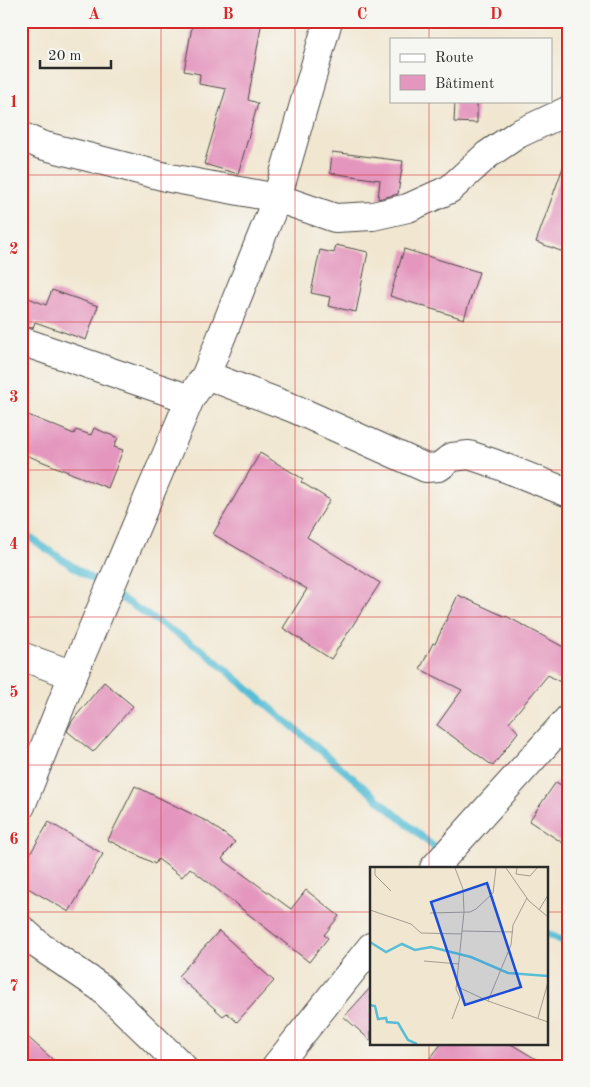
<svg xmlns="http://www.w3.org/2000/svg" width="590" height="1087" font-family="'Old Standard TT',serif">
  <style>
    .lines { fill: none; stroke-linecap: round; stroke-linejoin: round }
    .stream { stroke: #58bed6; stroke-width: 7 }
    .building { fill: #e496be }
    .minor-casing { stroke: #494744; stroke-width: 30 }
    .minor { stroke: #fff; stroke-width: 28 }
    .grid { fill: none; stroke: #d62828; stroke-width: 1; stroke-opacity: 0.55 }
    .inset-river { fill: none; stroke: #58bed6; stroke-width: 2.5 }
    .inset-road { fill: none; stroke: #a29c8f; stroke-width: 1 }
    .view { fill: #1d4ed8; fill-opacity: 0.15; stroke: #1d4ed8; stroke-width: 2.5 }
    .inset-edge { fill: none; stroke: #2b2b2b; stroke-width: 2.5 }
    .neatline { fill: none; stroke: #d62828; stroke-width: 2 }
    .grid-label { font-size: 16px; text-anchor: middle; font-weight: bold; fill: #d62828 }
  </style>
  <rect width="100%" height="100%" fill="#f6f6f2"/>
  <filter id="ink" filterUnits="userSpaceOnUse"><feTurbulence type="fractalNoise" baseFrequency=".02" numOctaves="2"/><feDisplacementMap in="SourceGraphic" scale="10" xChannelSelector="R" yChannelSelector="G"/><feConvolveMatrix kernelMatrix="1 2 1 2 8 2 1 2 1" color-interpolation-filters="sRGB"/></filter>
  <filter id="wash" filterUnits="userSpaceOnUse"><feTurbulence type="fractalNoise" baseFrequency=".0096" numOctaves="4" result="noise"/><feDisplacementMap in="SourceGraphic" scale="20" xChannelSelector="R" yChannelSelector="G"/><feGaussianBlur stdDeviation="1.12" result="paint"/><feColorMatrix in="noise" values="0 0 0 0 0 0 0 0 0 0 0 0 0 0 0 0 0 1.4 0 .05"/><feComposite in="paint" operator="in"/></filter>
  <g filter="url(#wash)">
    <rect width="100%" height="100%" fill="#f1e7d1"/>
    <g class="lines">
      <g class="stream">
        <polyline points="21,532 104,587"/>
        <polyline points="113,593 205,652 441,853"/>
        <polyline points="546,933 569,944"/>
      </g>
    </g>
    <g id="blocks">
      <g class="building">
        <polygon points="193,21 262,21 248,100 258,103 238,174 204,164 226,89 199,84 200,74 184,71"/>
        <polygon points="455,101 477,101 477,123 454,122"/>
        <polygon points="332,152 403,161 398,194 378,199 380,180 330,173"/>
        <polygon points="566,159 569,159 569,254 536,242"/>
        <polygon points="336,245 368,252 356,312 328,306 330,297 311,293 320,250 334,253"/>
        <polygon points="404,249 479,272 464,319 390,296"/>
        <polygon points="52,290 98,306 86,340 35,322 33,328 21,326 21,295 46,305"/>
        <polygon points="21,412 74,434 76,430 91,435 94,428 118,438 114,447 123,450 108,488 21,453"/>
        <polygon points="260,453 303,479 301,482 330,500 307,537 380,583 331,659 283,628 307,589 213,534"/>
        <polygon points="458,595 506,617 506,616 569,650 569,687 548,675 509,722 518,732 493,766 437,725 462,690 420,669 433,643 435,644"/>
        <polygon points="104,682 133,706 93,752 67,731 72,721"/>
        <polygon points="556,782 569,790 569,847 529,821"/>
        <polygon points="135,786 208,822 235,842 222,859 291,909 306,890 339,916 324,935 328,938 309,962 190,868 182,877 158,859 155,864 108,840"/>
        <polygon points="49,822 103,854 69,912 21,884 21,869"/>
        <polygon points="219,931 274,981 237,1022 227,1013 223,1016 178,976"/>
        <polygon points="371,987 371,1041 344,1017"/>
        <polygon points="21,1031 60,1066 21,1066"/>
        <polygon points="442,1043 509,1043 548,1066 424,1066"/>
      </g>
    </g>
  </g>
  <g filter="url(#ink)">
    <use href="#blocks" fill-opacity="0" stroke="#494744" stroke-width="1"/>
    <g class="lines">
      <g class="minor-casing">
        <g id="minor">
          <polyline points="21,136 41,145 170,178 277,198 335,218 373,216 408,208 450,189 487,155 518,134 569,110"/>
          <polyline points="21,341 190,399"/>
          <polyline points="206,375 295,409 426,468 439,467 452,457 469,455 493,463 569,493"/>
          <polyline points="21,656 73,675"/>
          <polyline points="21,806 73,675 190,399 206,375 277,198 328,21"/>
          <polyline points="434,868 569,718"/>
          <polyline points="21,929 41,947 100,987 182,1066"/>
          <polyline points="276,1066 371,947"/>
        </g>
      </g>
      <use href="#minor" class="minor"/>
    </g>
  </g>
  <path class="grid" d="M161,21V1066M295,21V1066M429,21V39M429,101V868M21,175H569M21,322H569M21,470H569M21,617H569M21,765H569M21,912H371M546,912H569M429,1043V1066"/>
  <g transform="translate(370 867)">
    <rect width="178" height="178" fill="#f1e7d1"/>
    <path class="inset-river" d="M0,75L16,85L32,77L45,83L61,80L101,90L138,106L178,109M0,138L5,139L8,152L16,151L17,155L28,156L38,173L47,177"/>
    <path class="inset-road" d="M5,1V8L21,24M136,1L159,34L178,50M147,1L146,7L160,9L167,1M0,43L41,57L51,66L92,67M169,43L178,28M60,46L100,45L106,42L123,26L126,1M92,64L143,65M54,94L89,97M88,118V120L118,134L178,155M118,134L141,78L143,58L157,31M168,151L178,115M82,152L90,131L86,122L94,45L93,22L85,1"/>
    <path class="view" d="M117,16L151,120L95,138L61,35Z"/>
    <rect width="178" height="178" class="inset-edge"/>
  </g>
  <rect width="590" height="1087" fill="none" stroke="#f6f6f2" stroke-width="55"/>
  <rect x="390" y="38" width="162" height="65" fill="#f6f6f2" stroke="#a5a5a2"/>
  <rect x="400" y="54" width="25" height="8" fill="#ffffff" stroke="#a5a5a2"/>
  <text x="435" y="62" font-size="15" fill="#2b2b2b">Route</text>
  <rect x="400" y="75" width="25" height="15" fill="#e496be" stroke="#a5a5a2"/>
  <text x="435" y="88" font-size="15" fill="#2b2b2b">Bâtiment</text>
  <path d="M40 60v8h71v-8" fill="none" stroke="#2b2b2b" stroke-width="2.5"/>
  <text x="48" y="60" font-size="15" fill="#2b2b2b" stroke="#f6f6f2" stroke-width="4" paint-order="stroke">20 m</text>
  <rect x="28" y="28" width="534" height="1032" class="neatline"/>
  <g class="grid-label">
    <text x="94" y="19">A</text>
    <text x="228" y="19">B</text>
    <text x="362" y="19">C</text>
    <text x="496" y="19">D</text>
    <text x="14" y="107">1</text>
    <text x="14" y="254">2</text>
    <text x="14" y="402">3</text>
    <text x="14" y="549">4</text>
    <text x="14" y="697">5</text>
    <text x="14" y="844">6</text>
    <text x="14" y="991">7</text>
  </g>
</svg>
